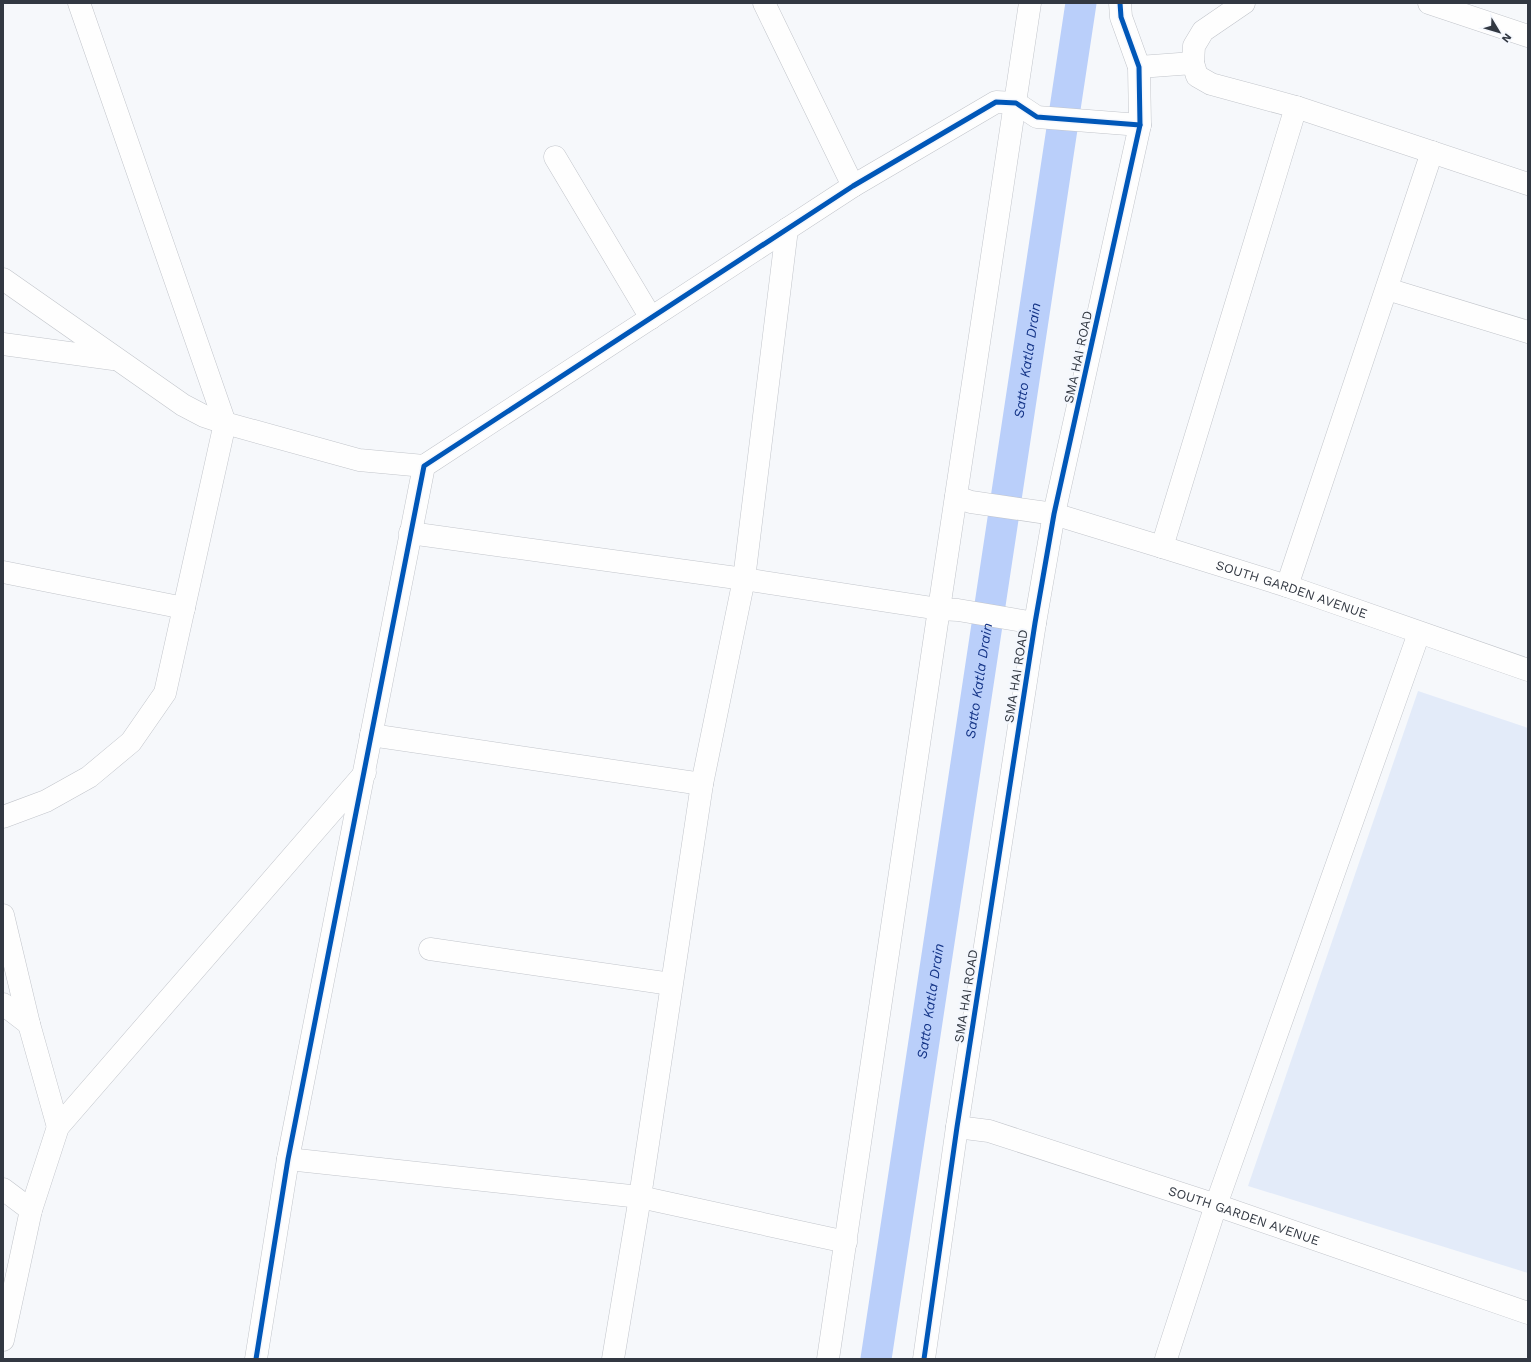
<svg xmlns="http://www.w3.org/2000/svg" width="1531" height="1362" font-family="'Work Sans',sans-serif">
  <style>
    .green { fill: #e3ebf9 }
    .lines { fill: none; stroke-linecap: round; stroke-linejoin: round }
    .canal { stroke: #bacffa; stroke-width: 31 }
    .minor-casing { stroke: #c2c5cb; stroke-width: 23 }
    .minor { stroke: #fefefe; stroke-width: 22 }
    .cycleway-casing { stroke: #f4f7fd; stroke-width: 8 }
    .cycleway { stroke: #0057b8; stroke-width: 5 }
    .labels { text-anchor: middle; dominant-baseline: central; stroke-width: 4; stroke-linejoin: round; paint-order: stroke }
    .street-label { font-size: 13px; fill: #323842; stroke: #f4f7fd }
    .water-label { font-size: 14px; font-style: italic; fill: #143487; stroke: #f4f7fd }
  </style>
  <rect width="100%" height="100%" fill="#f6f8fb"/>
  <polygon class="green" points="1418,691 1528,728 1528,1273 1248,1186"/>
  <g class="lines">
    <path class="canal" id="s1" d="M876,1359L1081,3"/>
    <g class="minor-casing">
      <g id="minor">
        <polyline points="764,3 853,186"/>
        <polyline points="1429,3 1528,36"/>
        <polyline points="1193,63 1194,46 1203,31 1244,3"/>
        <polyline points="1139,67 1193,63 1197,76 1211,84 1296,107 1528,184"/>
        <polyline points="555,157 651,318"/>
        <polyline points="3,279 183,405 204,416 225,423 359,460 424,466"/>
        <polyline points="1387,289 1528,332"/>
        <polyline points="3,344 113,359"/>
        <path id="s2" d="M956,497L971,502L1054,514L1162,547L1287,586L1528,670"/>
        <polyline points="410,533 744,579 939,609 958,610 1035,623"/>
        <polyline points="1162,547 1296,107"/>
        <polyline points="3,572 184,608"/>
        <polyline points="1287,586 1432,152"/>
        <polyline points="371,735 702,784"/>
        <polyline points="3,817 46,801 89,777 131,742 165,693 225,423 79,3"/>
        <polyline points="3,915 29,1024 58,1127"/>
        <polyline points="430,949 671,984"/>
        <polyline points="3,1004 29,1024"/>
        <path id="s3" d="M957,1127L989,1131L1216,1205L1528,1313"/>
        <polyline points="288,1159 640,1197 846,1242"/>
        <polyline points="3,1189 31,1210"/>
        <polyline points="3,1340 31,1210 58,1127 365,773"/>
        <polyline points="256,1359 288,1159 424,466 853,186 996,102 1016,103 1037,117 1140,125"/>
        <polyline points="613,1359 640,1197 702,784 744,579 787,229"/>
        <polyline points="828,1359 939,609 1030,3"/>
        <polyline points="924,1359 957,1127 1035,623 1054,514 1140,125 1139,67 1121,17 1120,3"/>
        <polyline points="1166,1359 1216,1205 1419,633"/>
      </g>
    </g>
    <use href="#minor" class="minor"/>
    <g class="cycleway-casing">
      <g id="cycleway">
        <polyline points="256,1359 288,1159 424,466 853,186 996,102 1016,103 1037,117 1140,125"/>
        <polyline points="924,1359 957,1127 1035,623 1054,514 1140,125 1139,67 1121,17 1120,3"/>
      </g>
    </g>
    <use href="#cycleway" class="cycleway"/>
  </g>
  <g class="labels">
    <g class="street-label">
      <text transform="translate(1078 357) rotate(-78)">SMA HAI ROAD</text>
      <text stroke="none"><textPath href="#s2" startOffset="349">SOUTH GARDEN AVENUE</textPath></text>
      <text transform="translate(1016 676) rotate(-81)">SMA HAI ROAD</text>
      <text transform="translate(966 996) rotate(-81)">SMA HAI ROAD</text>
      <text stroke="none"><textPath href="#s3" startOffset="301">SOUTH GARDEN AVENUE</textPath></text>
    </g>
    <g class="water-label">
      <text stroke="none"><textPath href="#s1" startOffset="1010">Satto Katla Drain</textPath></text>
      <text stroke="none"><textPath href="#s1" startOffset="686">Satto Katla Drain</textPath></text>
      <text stroke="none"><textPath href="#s1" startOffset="362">Satto Katla Drain</textPath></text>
    </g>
  </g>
  <rect width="1531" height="1362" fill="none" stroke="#323842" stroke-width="8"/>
  <g transform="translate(1499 32) rotate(128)" stroke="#f4f7fd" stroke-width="3" paint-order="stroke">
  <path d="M0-3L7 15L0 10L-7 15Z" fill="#323842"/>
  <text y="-6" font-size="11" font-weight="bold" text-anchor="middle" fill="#323842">N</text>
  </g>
</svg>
